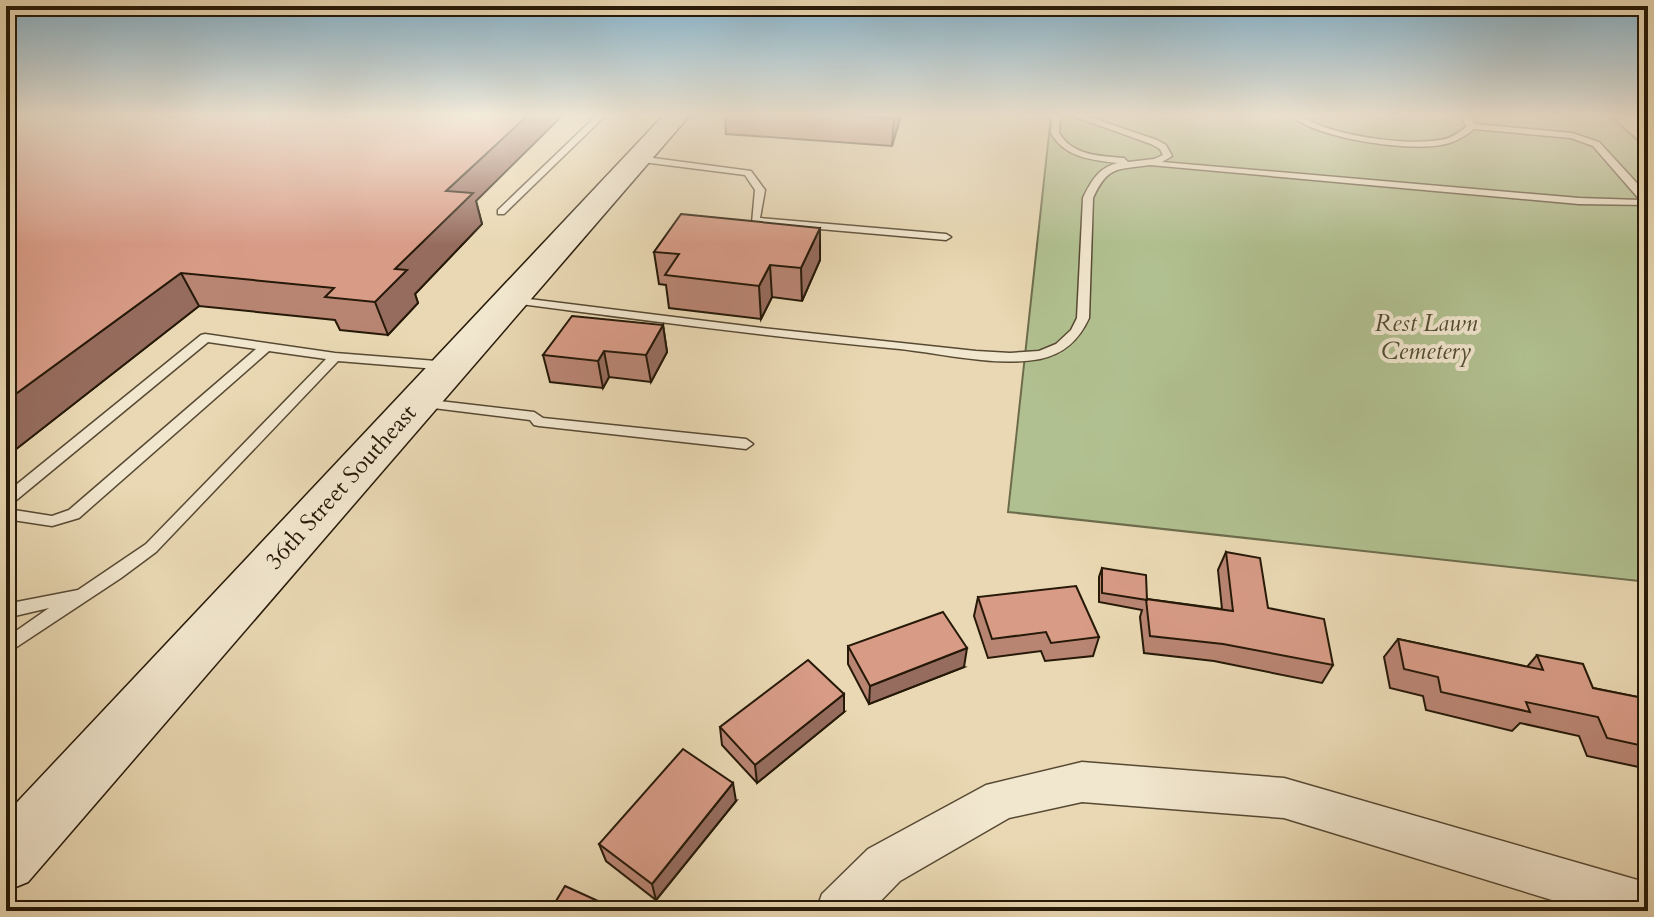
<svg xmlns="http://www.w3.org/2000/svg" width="1654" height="917" font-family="Cardo,serif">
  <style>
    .green { fill: #b1c090; stroke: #6c6c4c; stroke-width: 2 }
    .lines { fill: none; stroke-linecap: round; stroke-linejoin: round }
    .lane-casing { stroke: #574933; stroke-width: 3 }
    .street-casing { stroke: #574933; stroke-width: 3 }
    .secondary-casing { stroke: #261908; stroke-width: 3 }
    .lane { fill: #f1e6ce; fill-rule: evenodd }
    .street { fill: #f1e6ce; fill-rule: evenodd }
    .secondary { fill: #f1e6ce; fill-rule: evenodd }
    .wall { fill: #b98573; stroke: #261908; stroke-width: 2 }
    .shaded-wall { fill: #966c5e; stroke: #261908; stroke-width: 2 }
    .building { fill: #d79b86; stroke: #261908; stroke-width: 2 }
    .labels { text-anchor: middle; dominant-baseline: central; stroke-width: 8; stroke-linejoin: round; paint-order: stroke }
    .park-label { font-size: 24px; font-style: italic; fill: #504b31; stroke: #f1e6ce }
    .street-label { font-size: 24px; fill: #261908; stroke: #f1e6ce }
  </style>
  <rect width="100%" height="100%" fill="#e9d8b3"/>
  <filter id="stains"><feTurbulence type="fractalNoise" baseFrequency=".0025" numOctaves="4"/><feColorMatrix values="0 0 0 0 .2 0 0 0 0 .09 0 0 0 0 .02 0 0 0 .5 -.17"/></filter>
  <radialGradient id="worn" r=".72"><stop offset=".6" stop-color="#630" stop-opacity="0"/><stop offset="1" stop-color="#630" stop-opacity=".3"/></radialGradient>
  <polygon class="green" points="1051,116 1611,116 1648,150 1648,582 1008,512"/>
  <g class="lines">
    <g class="lane-casing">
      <g id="lane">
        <polygon points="596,116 605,116 504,214 498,214 498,210"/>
        <path d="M1052,116H1060L1059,133C1073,156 1100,156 1124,158L1128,162L1154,159L1163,155L1160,149L1151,144L1073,116H1086L1157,140L1166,145L1172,156L1162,162L1579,198L1640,200L1593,146L1571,138L1474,129C1464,137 1454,143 1441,145C1404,151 1321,139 1291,116C1304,116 1314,124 1327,128C1358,138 1407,145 1440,140C1450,139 1459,133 1467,126L1460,116H1469L1475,124L1572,133L1599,142L1645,192L1648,205L1579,204L1150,165C1117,170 1108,165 1093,198L1089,318C1079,340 1064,354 1040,359C995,367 945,354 900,349C771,337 642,320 513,303L507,300L513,297L762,328L976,351L1010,353L1039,351L1056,344L1071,330L1077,318L1083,198C1091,181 1099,167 1118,163C1092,160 1065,158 1051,133Z"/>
        <polygon points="638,156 751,171 765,190 760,218 946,234 951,237 946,240 752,223 755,190 745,175 635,161 635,157"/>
        <path d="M205,334L335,353L449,362L455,366L449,370L338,361L156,552L121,578L6,654V638L49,608L6,618V604L78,590L146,544L326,359L269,351L79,518L52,526L6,519V493L201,335ZM208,342L256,349L69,510L52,516L14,510V502Z"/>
        <polygon points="422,399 534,412 543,418 746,439 753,444 746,449 539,426 534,425 530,420 417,406 415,403 417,400"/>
      </g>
    </g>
    <g class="street-casing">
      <polygon id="street" points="1082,762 1284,778 1648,883 1648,911 1588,911 1284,818 1082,802 1009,818 900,881 871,911 816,911 822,894 868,849 986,785"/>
    </g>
    <g class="secondary-casing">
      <polygon id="secondary" points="663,116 689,116 28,882 6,891 6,814"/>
    </g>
    <use href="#lane" class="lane"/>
    <use href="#street" class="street"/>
    <use href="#secondary" class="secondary"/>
  </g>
  <g class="wall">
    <polygon points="6,116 476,201 482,224 415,294 418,303 388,335 340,330 335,320 199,306 6,457"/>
    <polygon points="725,116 900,116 892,146 726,134"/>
    <polygon points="820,228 820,260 802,301 772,297 761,319 669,308 666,285 659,284 654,252"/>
    <polygon points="663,325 667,352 651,382 609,377 603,388 550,382 543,355"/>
    <polygon points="1226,552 1268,608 1333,665 1322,683 1214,661 1144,653 1140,617 1142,610 1099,602 1099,577 1102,568 1147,599 1222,609 1218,570"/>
    <polygon points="978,597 1099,637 1093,656 1045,661 1041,651 988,658 974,616"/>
    <polygon points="1398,639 1527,667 1537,655 1593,688 1648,699 1648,769 1587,756 1579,736 1520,723 1512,731 1426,710 1423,696 1390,688 1384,657"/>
    <polygon points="848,646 964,667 869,704 848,664"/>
    <polygon points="844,712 757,783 722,745 720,727"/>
    <polygon points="736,801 656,900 606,861 599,844"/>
  </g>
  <g class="shaded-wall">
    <polygon points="527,116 562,116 476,201 482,224 415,294 418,303 388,335 375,302 395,269 446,191"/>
    <polygon points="894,116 900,116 900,119 892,146"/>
    <polygon points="820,228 820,260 802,301 801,268"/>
    <polygon points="770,265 772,297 761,319 759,286"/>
    <polygon points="181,273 199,306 6,457 6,401"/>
    <polygon points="663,325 667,352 651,382 646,355"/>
    <polygon points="604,351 609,377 603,388 598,361"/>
    <polygon points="967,648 964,667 869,704 870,686"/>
    <polygon points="844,694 844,712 757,783 755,765"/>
    <polygon points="733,783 736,801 656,900 652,884"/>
  </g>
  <g class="building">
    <polygon points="6,116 527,116 446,191 473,193 395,269 407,270 375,302 325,297 334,288 181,273 6,401"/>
    <polygon points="860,116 894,116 894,119"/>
    <polygon points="681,214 820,228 801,268 770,265 759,286 665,275 679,254 654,252"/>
    <polygon points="572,316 663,325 646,355 604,351 598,361 543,355"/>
    <polygon points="1226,552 1260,558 1268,608 1324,619 1333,665 1223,644 1150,636 1146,599 1233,611"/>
    <polygon points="1102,568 1146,575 1147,600 1102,593"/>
    <polygon points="1076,586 1099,637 1051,643 1046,632 992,639 978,597"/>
    <polygon points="943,612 967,648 870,686 848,646"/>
    <polygon points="1398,639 1543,670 1537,655 1583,664 1593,688 1648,699 1648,747 1607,738 1598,717 1526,702 1530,712 1441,692 1438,677 1404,669"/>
    <polygon points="808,660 844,694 755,765 720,727"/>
    <polygon points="683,749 733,783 652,884 599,844"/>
    <polygon points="565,886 620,911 550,911"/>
    <polygon points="1218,907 1219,911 1095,910"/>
  </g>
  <linearGradient id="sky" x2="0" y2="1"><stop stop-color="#87b6d0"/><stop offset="0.47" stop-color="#f5eddd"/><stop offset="1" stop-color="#f5eddd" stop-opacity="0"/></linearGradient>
  <rect width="1654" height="245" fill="url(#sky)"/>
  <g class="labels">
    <g class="park-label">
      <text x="1426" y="323">Rest Lawn<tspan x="1426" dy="28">Cemetery</tspan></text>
    </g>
    <g class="street-label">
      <text transform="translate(341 487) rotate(-48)">36th Street Southeast</text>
    </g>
  </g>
  <rect width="1654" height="917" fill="none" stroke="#e9d8b3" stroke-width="32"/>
  <rect x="8" y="8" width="1638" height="901" fill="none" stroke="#261908" stroke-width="4"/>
  <rect x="16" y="16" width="1622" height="885" fill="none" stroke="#261908" stroke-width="2"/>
  <rect width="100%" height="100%" filter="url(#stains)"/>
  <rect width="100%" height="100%" fill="url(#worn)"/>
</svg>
